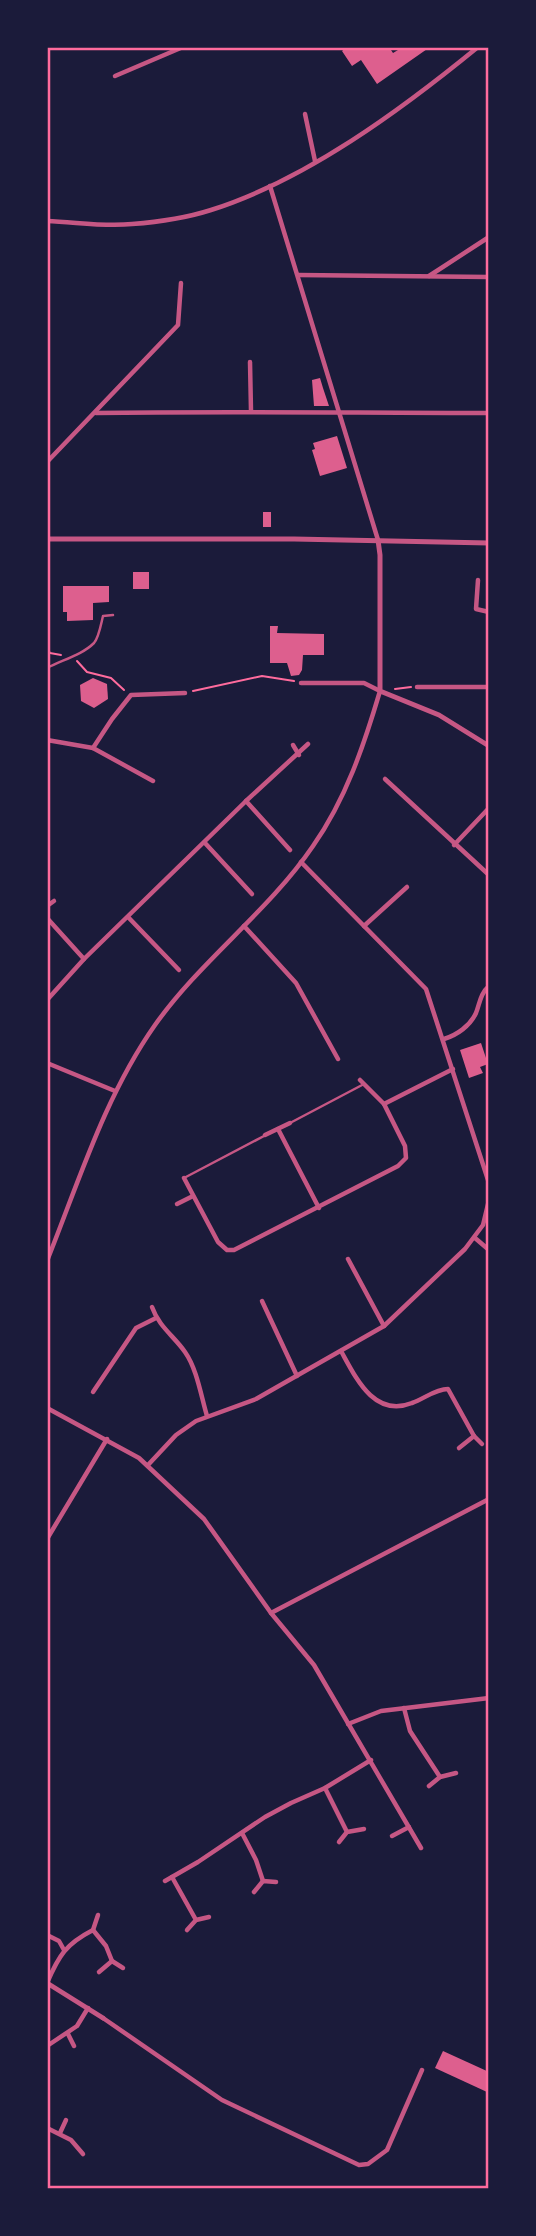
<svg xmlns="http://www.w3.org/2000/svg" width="536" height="2236" font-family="'Work Sans',sans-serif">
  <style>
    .building { fill: #dd5f8e }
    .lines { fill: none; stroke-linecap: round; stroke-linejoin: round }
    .path { stroke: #ff6b9d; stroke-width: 2 }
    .service { stroke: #c65784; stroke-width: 2.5 }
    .minor { stroke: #c65784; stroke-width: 4.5 }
    .tertiary { stroke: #c65784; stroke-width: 5 }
    .neatline { fill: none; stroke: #ff6b9d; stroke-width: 2.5 }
  </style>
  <rect width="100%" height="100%" fill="#1b1b3a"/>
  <g class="building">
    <polygon points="347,47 389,47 393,53 403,47 430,47 377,84 361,60 352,66 342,51"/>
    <polygon points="320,378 323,388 329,406 314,406 312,380"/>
    <polygon points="337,436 347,468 320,476 312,450 315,449 313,443"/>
    <rect x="263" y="512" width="8" height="15"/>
    <rect x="133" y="572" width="16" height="17"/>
    <polygon points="63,586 109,586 109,602 93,603 93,620 67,621 67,612 63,612"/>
    <polygon points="270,626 278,626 277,633 324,634 324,655 303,655 302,670 299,675 291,676 287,663 270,663"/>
    <polygon points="93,678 107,684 108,699 94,708 81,701 80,685"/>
    <polygon points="481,1043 488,1064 480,1067 483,1073 469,1078 460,1050"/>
    <polygon points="443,2051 489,2072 487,2092 435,2068"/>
  </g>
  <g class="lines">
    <g class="path">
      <polyline points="47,648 50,653 61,655"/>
      <polyline points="77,661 87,672 111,678 124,690"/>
      <polyline points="395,689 411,687"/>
      <polyline points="193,691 262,676 294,681"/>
    </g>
    <g class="service">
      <path d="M47,668C62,660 82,655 94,643C99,637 101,624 103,616L113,615"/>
      <polyline points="290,1123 364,1084"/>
      <polyline points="184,1178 264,1136"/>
    </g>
    <g class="minor">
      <polyline points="115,76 183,47"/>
      <polyline points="305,114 315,161"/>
      <polyline points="270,186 378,540"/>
      <path d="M47,221C76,222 104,227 132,224C159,222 186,218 211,210C306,180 401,110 478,47"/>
      <polyline points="298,275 489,277"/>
      <polyline points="429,276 489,237"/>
      <polyline points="250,362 251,411"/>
      <path d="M96,413C227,411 358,413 489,413"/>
      <polyline points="47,462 178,325 181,283"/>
      <polyline points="478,580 476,609 489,612"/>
      <polyline points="417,687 489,687"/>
      <polyline points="47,740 93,748 153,781"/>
      <polyline points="293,745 299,755"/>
      <polyline points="93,748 112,719 131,695 185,693"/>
      <polyline points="385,779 489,875"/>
      <polyline points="246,801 290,850"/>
      <polyline points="205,843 252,894"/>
      <polyline points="454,845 489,808"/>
      <polyline points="301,862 426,989 489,1183"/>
      <polyline points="47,906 54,901"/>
      <polyline points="128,917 179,970"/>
      <polyline points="47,918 84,959"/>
      <polyline points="244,926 296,983 338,1059"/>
      <polyline points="364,926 407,887"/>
      <polyline points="47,1000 84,959 246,801 308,744"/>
      <path d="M444,1039C457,1035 470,1026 476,1013C480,1003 480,994 489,986"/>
      <polyline points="47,1063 115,1091"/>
      <polyline points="384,1104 453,1069"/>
      <polyline points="278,1129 319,1208"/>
      <polyline points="265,1135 290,1123"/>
      <polyline points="184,1178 218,1242 227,1250 234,1250 398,1166 406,1158 405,1146 384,1104 360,1080"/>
      <polyline points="177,1204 193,1196"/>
      <polyline points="475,1238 489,1250"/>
      <polyline points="348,1259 384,1326"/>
      <path d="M47,1261C79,1181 105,1096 155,1025C201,960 268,912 313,846C346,799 364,745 380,691L364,683H301"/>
      <polyline points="262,1301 297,1376"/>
      <path d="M152,1307C159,1327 174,1336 185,1352C197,1369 201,1396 207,1416"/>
      <path d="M341,1351C356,1378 374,1418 412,1403C424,1399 435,1389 448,1389L474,1436L482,1444"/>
      <polyline points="93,1392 136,1328 156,1318"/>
      <polyline points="47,1408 139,1458 204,1519 271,1613 314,1665 421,1848"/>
      <polyline points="459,1448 474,1436"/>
      <polyline points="148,1465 176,1435 196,1421 256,1399 384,1326 465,1249 483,1225 489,1200"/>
      <polyline points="47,1539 107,1439"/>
      <polyline points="271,1613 489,1499"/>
      <polyline points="404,1708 410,1731 440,1777"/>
      <polyline points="348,1724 381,1711 489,1698"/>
      <polyline points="429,1786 440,1777 456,1773"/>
      <polyline points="325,1788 347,1832"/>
      <polyline points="242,1833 256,1860 263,1881"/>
      <polyline points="392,1836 409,1827"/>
      <polyline points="339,1842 347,1832 364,1829"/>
      <polyline points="172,1877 196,1920"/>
      <polyline points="165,1881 198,1862 265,1817 291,1803 325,1788 371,1760"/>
      <polyline points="254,1892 263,1881 276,1882"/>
      <polyline points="93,1930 98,1915"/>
      <polyline points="187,1930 196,1920 209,1917"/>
      <polyline points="47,1935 59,1941 64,1950"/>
      <polyline points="99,1972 112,1961"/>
      <path d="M47,1983C59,1955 66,1944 93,1930L106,1946L112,1961L123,1968"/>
      <polyline points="103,2018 222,2100 359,2165 368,2164 387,2150 422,2070"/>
      <polyline points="68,2034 74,2046"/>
      <polyline points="47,2046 77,2026 88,2008"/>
      <polyline points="47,2128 71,2140 83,2154"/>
      <polyline points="60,2133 66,2120"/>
    </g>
    <g class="tertiary">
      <polyline points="47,539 294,539 489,543"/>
      <polyline points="378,540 380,555 380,691 439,715 489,746"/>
      <polyline points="47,1983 103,2018"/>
    </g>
  </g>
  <rect width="536" height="2236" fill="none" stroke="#1b1b3a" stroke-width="98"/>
  <rect x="49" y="49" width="438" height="2138" class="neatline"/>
</svg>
